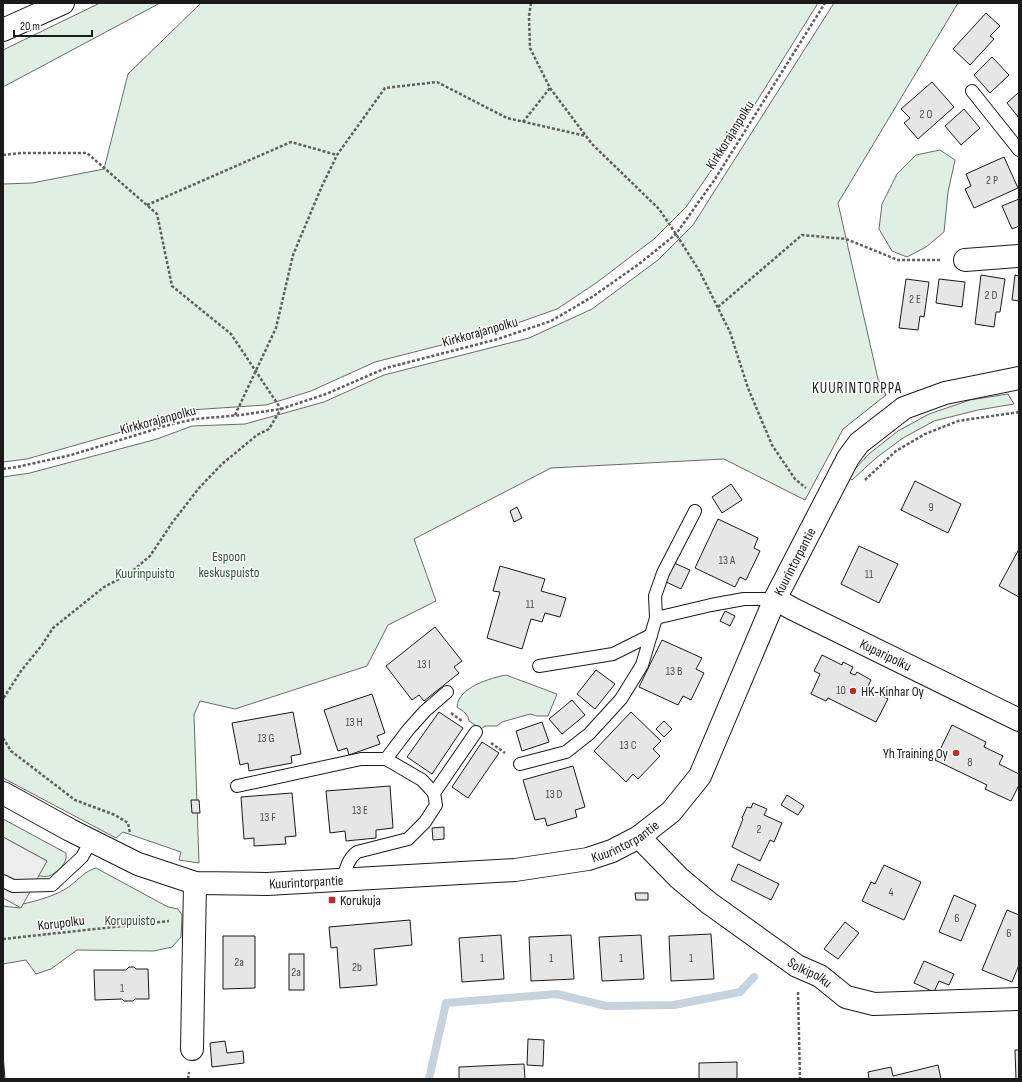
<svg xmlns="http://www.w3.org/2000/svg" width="1022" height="1082" font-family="'Sofia Sans Condensed',sans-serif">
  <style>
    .green { fill: #e0efe3; stroke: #6a6a6a }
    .parking { fill: #ededed; stroke: #6a6a6a }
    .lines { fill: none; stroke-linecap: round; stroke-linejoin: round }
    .stream { stroke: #c6d2dc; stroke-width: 8 }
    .building { fill: #e6e6e6; stroke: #1a1a1a }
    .lane-casing { stroke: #1a1a1a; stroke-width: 14 }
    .street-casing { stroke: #1a1a1a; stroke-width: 24 }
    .secondary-casing { stroke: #1a1a1a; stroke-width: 24 }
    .highway-casing { stroke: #1a1a1a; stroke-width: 24 }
    .path { stroke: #5f5f5f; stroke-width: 2.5; stroke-dasharray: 3 2; stroke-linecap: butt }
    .lane { stroke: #fff; stroke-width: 12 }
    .street { stroke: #fff; stroke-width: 22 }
    .secondary { stroke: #fff; stroke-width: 22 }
    .highway { stroke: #fff; stroke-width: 22 }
    .poi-dot { fill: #c62828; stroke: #fff; stroke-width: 1.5 }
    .labels { text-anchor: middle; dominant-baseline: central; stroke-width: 3; stroke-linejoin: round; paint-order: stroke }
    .number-label { font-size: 12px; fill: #4d4d4d }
    .street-label { font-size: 14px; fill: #1a1a1a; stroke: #fff }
    .park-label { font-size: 14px; fill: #2b5a34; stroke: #fff }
    .poi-label { font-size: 14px; fill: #1a1a1a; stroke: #fff; text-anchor: start }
    .neighbourhood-label { font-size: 15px; letter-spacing: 1px; fill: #1a1a1a; stroke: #fff }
  </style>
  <rect width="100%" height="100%" fill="#fff"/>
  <g class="green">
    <polygon points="100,3 160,3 3,87 3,50"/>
    <polygon points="201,3 818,3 737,133 686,207 654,239 596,283 557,309 489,333 375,362 311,391 266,405 190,410 118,433 27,459 3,462 3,184 32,183 104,169 128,74"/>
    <polygon points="834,3 958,3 838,203 878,379 886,395 843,429 805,500 724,459 551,468 414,539 436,601 388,625 367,666 235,709 200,701 194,715 199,863 179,860 181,852 123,832 116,838 3,778 3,477 30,473 157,439 192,426 245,424 324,402 384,375 529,338 592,309 658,260 693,225"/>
    <polygon points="940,150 955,160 948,192 944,232 926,247 907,257 892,251 879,229 882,204 897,174 916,155"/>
    <polygon points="1008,394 1014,404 978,410 934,421 903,438 876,458 852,480 848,476 870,453 898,431 929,414 970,400"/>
    <path d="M506,675L557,694L548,716H537L530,714L502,722L497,726H485L481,729L469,721C468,714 463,711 457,707C458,687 491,678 506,675Z"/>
    <path d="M3,819L66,853C68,863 58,872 49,876C46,877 41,876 38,876L47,861L3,837Z"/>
    <path d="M96,868L168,907L178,909L182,915L181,937L172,947L154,951L77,950L51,969L36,974L26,960L3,964V906L20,908L23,904C39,900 56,896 70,886C79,879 85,871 96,868Z"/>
  </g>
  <polygon class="parking" points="3,837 47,861 21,908 3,898"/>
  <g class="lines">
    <polyline class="stream" points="429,1079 446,1003 557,994 606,1006 674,1005 740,992 754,977"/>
  </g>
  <g class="building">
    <polygon points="986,13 1000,26 990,36 994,39 970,65 953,49"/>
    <polygon points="992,57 1009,75 990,93 974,75"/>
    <polygon points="932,82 954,107 918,139 904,123 910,118 901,109"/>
    <polygon points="1019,92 1019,118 1007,103"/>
    <polygon points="964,109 980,128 961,145 945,126"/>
    <polygon points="1004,157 1018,188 974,208 965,189 971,186 966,174"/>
    <polygon points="1019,199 1019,226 1012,229 1002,206"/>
    <polygon points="981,275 1005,279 1000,312 996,312 994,327 975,324"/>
    <polygon points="1015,275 1019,276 1019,301 1012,300"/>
    <polygon points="906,279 929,282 924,317 920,316 918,330 899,328"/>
    <polygon points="939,279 965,282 962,307 936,303"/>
    <polygon points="915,481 961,504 948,533 901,510"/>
    <polygon points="731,484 742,500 722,513 712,497"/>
    <polygon points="517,507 522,518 514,522 510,511"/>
    <polygon points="718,519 758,538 754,548 760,551 746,580 740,577 735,587 695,568"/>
    <polygon points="859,546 898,564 879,603 841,584"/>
    <polygon points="1019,549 1019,597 999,586"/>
    <polygon points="672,562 690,570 681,589 664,581"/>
    <polygon points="500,566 545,579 541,591 566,598 560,617 545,613 542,622 531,619 522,649 487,638 500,592 493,591"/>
    <polygon points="725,611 735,616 730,626 720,621"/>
    <polygon points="435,627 462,661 454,667 459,673 424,701 419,695 412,700 386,666"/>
    <polygon points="662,640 702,658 696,669 704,673 691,700 683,696 678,705 639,687"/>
    <polygon points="822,655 842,665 843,662 853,667 850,673 855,675 857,672 871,680 867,688 888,699 876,722 828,698 826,701 811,694 820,674 814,671"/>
    <polygon points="596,670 615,684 595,709 577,694"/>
    <polygon points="372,694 385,733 377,736 380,744 349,755 347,748 338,751 324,710"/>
    <polygon points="572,700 585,715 562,734 549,719"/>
    <polygon points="293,712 301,754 291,756 292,763 249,771 248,763 240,765 232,723"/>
    <polygon points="439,712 463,728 432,774 407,757"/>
    <polygon points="631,712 661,741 653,749 660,756 638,779 633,774 626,782 594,751"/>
    <polygon points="664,721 672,729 664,737 656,729"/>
    <polygon points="542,722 549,742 522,751 516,731"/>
    <polygon points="952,725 986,742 984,747 1003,756 999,764 1019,774 1019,785 1011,801 985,789 987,785 935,760"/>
    <polygon points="482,742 499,753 468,798 452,787"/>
    <polygon points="573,766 585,807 575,810 577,817 547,826 545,818 535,820 523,780"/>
    <polygon points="390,786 393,828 376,830 376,838 346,841 345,831 330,833 326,791"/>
    <polygon points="292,793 296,836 285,837 286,844 254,846 254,838 244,839 241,797"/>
    <polygon points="787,795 804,806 798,815 781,805"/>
    <polygon points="191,800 199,800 200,813 192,813"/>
    <polygon points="753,803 767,809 764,815 782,823 774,842 770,840 760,861 732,847 743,819 742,818 747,807 751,808"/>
    <polygon points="444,827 444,839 433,840 432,828"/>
    <polygon points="738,864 779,884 771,900 731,880"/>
    <polygon points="884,865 921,882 904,920 862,901 871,882 875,884"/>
    <polygon points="635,893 648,893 648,900 636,900"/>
    <polygon points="954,895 976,905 961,941 939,932"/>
    <polygon points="1007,910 1019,915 1019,965 1012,982 982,970"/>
    <polygon points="410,920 412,945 374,949 377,985 340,988 337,947 331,948 329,927"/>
    <polygon points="845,922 859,933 838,959 824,949"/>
    <polygon points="711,934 714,979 671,981 669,936"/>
    <polygon points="501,935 504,979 462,982 459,938"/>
    <polygon points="571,935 574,979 531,981 529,937"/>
    <polygon points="641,935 644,979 602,981 599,937"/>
    <polygon points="223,936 255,936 255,988 223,989"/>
    <rect x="289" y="954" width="15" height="36"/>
    <polygon points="924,961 954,974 949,985 939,981 934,992 914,983"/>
    <polygon points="129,967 134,967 136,969 148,969 149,999 135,999 133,1001 124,1001 122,999 95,1000 94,970 126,970"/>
    <polygon points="528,1039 544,1040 543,1066 527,1065"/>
    <polygon points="225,1041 227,1053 243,1051 244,1063 212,1067 210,1043"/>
    <polygon points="1015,1050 1019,1050 1019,1079 1016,1079"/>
    <polygon points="3,1055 5,1079 3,1079"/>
    <polygon points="737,1062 737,1079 699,1079 699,1063"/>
    <polygon points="524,1064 525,1079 459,1079 459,1067"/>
    <polygon points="938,1065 941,1079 869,1079 868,1072 891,1067 893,1076"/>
  </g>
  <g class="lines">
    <g class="lane-casing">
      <g id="lane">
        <polyline points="972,91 1019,150"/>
        <polyline points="656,618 655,596 663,573 695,511"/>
        <polyline points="539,666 613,654 651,635"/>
        <polyline points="386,759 408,730 425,711 447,692"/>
        <polyline points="520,764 566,752 589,734 621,699 642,665 656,618 711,605 744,599 775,599"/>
        <path d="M237,786L361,759H386L422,780L434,793L436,805L425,822L408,839L357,852C348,859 346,868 343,879"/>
        <polyline points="434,793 476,732"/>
        <polyline points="3,881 13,886 52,885 82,857 91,841"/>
      </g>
    </g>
    <g class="street-casing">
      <g id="street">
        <polyline points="965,260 1019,256"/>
        <path id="s1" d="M775,599L793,609L1019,720"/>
        <path id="s2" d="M639,837L679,878L709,903L797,966L820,976L846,997L874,1004L1019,999"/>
        <polyline points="192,1049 195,883"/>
      </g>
    </g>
    <g class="secondary-casing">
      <g id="secondary">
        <path id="s3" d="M3,793L70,830L138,864L195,883L267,884L515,870L588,859L612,851L639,837L671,812L700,776L775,599L848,458L859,443L904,408L945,393L1019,378"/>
      </g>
    </g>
    <g class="highway-casing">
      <polyline id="highway" points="3,30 63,3"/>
    </g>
    <g class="path">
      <polyline points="531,3 529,16 530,48 550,88 592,144 659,209 676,234 700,272 730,332 748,388 772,445 795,479 806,488"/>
      <polyline points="523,122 550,88"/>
      <polyline points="3,155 21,153 87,153 157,214 172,286 231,334 281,409 269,429 257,435 222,464 199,488 172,523 150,556 129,574 104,587 53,628 42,645 21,671 3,699"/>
      <polyline points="147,205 291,142 337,155"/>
      <polyline points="718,307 802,235 846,239 898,260 942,260"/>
      <polyline points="235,415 276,328 293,255 322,186 337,155 385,88 437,82 507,118 586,136"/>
      <polyline points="3,469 17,467 71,455 169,425 195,419 241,415 281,409 326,394 386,368 498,339 551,321 592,297 639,264 676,234 715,179 825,3"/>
      <polyline points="865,480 896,451 925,434 958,421 1019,412"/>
      <polyline points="451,713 462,721"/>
      <polyline points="3,738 11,751 75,800 115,815 128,823 130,833"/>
      <polyline points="491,743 505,753"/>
      <polyline points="3,939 169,921"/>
      <polyline points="798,992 800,1079"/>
      <polyline points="188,1079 189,1072"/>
    </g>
    <use href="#lane" class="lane"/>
    <use href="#street" class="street"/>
    <use href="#secondary" class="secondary"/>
    <use href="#highway" class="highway"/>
  </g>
  <g class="poi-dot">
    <circle cx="853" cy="691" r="4"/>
    <circle cx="956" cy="753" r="4"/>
    <rect x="328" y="896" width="8" height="8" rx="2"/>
  </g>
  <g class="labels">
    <g class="number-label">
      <text x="926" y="114">2 O</text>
      <text x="992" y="180">2 P</text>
      <text x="991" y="295">2 D</text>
      <text x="915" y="299">2 E</text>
      <text x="931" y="507">9</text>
      <text x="727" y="560">13 A</text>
      <text x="869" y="574">11</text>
      <text x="530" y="604">11</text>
      <text x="424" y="664">13 I</text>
      <text x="674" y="671">13 B</text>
      <text x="841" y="690">10</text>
      <text x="354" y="722">13 H</text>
      <text x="266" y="738">13 G</text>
      <text x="628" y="745">13 C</text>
      <text x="970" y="762">8</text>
      <text x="554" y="794">13 D</text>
      <text x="360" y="810">13 E</text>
      <text x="268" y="817">13 F</text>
      <text x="759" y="829">2</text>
      <text x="891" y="892">4</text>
      <text x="957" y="918">6</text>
      <text x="1009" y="933">6</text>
      <text x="482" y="958">1</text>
      <text x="551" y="958">1</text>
      <text x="621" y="958">1</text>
      <text x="691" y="958">1</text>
      <text x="239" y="962">2a</text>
      <text x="357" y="967">2b</text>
      <text x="296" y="972">2a</text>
      <text x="122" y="988">1</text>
    </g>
    <g class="street-label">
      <text transform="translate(730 135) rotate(-58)">Kirkkorajanpolku</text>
      <text transform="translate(480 332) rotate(-16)">Kirkkorajanpolku</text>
      <text transform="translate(158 420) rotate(-15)">Kirkkorajanpolku</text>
      <text stroke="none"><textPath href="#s3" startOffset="984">Kuurintorpantie</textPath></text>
      <text stroke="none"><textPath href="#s1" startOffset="124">Kuparipolku</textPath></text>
      <text stroke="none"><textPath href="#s3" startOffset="648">Kuurintorpantie</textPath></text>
      <text stroke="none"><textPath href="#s3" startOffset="324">Kuurintorpantie</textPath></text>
      <text transform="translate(61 923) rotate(-7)">Korupolku</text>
      <text stroke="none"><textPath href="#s2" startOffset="219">Solkipolku</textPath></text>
    </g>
    <g class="park-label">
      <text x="229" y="556">Espoon<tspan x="229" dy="16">keskuspuisto</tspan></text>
      <text x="145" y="573">Kuurinpuisto</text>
      <text x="130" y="920">Korupuisto</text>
    </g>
    <g class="poi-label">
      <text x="861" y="691">HK-Kinhar Oy</text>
      <text x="948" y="753" text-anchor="end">Yh Training Oy</text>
      <text x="340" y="900">Korukuja</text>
    </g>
    <g class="neighbourhood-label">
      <text x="857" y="388">KUURINTORPPA</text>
    </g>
  </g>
  <rect width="1022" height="1082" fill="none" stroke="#1a1a1a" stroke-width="8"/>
  <path d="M14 30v6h78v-6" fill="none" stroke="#1a1a1a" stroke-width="2"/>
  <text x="20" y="30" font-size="12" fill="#1a1a1a" stroke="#ffffff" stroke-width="3" paint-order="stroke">20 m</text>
</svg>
